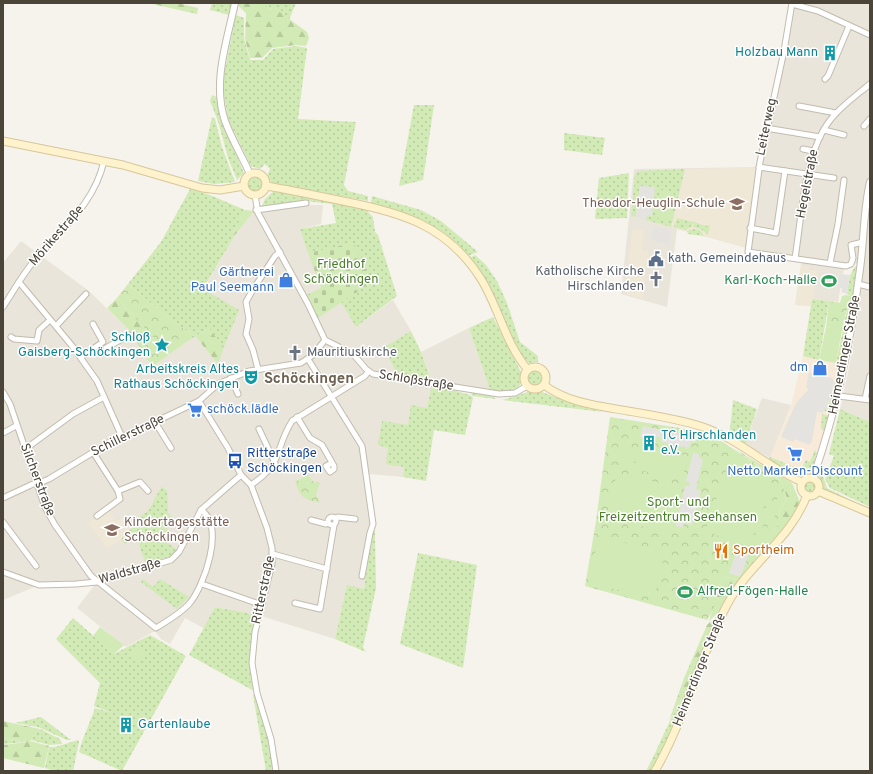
<svg xmlns="http://www.w3.org/2000/svg" width="873" height="774" font-family="Overpass,sans-serif">
  <style>
    .residential { fill: #eae5da }
    .commercial { fill: #f7ead8 }
    .education { fill: #efe8d6 }
    .grass { fill: url(#grass-dots) }
    .forest { fill: url(#forest-firs) }
    .cemetery { fill: url(#cemetery-stones) }
    .park { fill: url(#park-crowns) }
    .pitch { fill: #d2eab5 }
    .parking { fill: #e5e3e0 }
    .lines { fill: none; stroke-linecap: round; stroke-linejoin: round }
    .minor-casing { stroke: #c2bbae; stroke-width: 7 }
    .tertiary-casing { stroke: #c2bbae; stroke-width: 8 }
    .secondary-casing { stroke: #d6c79b; stroke-width: 9 }
    .minor { stroke: #fff; stroke-width: 5 }
    .tertiary { stroke: #fff; stroke-width: 6 }
    .secondary { stroke: #fff3cd; stroke-width: 7 }
    .labels { text-anchor: middle; dominant-baseline: central; stroke-width: 3; stroke-linejoin: round; paint-order: stroke }
    .culture-label { font-size: 13px; fill: #0d838f; stroke: #fff; text-anchor: end }
    .street-label { font-size: 13px; fill: #4b4439; stroke: #fff }
    .education-label { font-size: 13px; fill: #785e54; stroke: #fff; text-anchor: end }
    .service-label { font-size: 13px; fill: #4e5e75; stroke: #fff; text-anchor: start }
    .park-label { font-size: 13px; fill: #4a7f2a; stroke: #fff }
    .worship-label { font-size: 13px; fill: #5b616d; stroke: #fff; text-anchor: end }
    .shop-label { font-size: 13px; fill: #366cbe; stroke: #fff; text-anchor: end }
    .leisure-label { font-size: 13px; fill: #27864d; stroke: #fff; text-anchor: end }
    .transit-label { font-size: 13px; fill: #164399; stroke: #fff; text-anchor: start }
    .food-label { font-size: 13px; fill: #c56008; stroke: #fff; text-anchor: start }
    .quarter-label { font-size: 15px; font-weight: bold; fill: #6e6250; stroke: #fff }
  </style>
  <defs>
    <pattern id="grass-dots" width="8" height="8" patternUnits="userSpaceOnUse"><rect width="8" height="8" fill="#d2eab5"/><path d="M2 2h.1M6 6h.1" fill="none" stroke="#b6ca9c" stroke-width="1.8" stroke-linecap="round"/></pattern>
    <pattern id="forest-firs" width="22" height="20" patternUnits="userSpaceOnUse"><rect width="22" height="20" fill="#d2eab5"/><path d="M5 1l3.5 6h-7zM16 11l3.5 6h-7z" fill="#b6ca9c"/></pattern>
    <pattern id="cemetery-stones" width="16" height="16" patternUnits="userSpaceOnUse"><rect width="16" height="16" fill="#d2eab5"/><path d="M2 7V4a2 2 0 0 1 4 0v3zM10 15v-3a2 2 0 0 1 4 0v3z" fill="#b6ca9c"/></pattern>
    <pattern id="park-crowns" width="20" height="18" patternUnits="userSpaceOnUse"><rect width="20" height="18" fill="#d2eab5"/><path d="M2 6a3 3 0 1 1 6 0M12 15a3 3 0 1 1 6 0" fill="none" stroke="#b6ca9c"/></pattern>
  </defs>
  <rect width="100%" height="100%" fill="#f6f3ec"/>
  <g class="residential">
    <polygon points="791,3 870,3 870,422 840,409 851,358 861,293 863,265 850,262 845,263 838,302 813,299 811,306 795,305 802,258 747,248 677,229 667,307 621,294 634,169 759,167 784,51"/>
    <polygon points="302,205 323,205 321,224 300,229 353,243 356,327 393,300 411,331 384,347 431,378 421,352 469,328 490,390 433,380 427,409 408,425 388,447 404,467 403,477 369,474 373,528 364,589 347,586 335,639 258,615 215,607 205,629 185,618 170,644 161,639 155,631 126,647 77,608 97,582 39,585 3,600 3,263 21,241 89,291 132,333 152,367 195,336 218,363 203,290 235,235 254,211"/>
    <polygon points="762,398 791,405 770,458 745,444"/>
  </g>
  <polygon class="commercial" points="803,356 839,364 831,412 821,441 812,465 799,472 770,458 791,406"/>
  <g class="education">
    <polygon points="755,168 757,171 747,248 671,227 685,169"/>
    <polygon points="636,229 644,230 642,250 648,251 643,299 625,294 632,230 636,231"/>
    <polygon points="801,265 810,266 809,271 818,270 811,306 795,305"/>
    <polygon points="109,510 115,522 127,517 134,526 117,543 107,548 88,523 94,518 97,521"/>
  </g>
  <g class="grass">
    <polygon points="212,3 235,3 233,16 210,10"/>
    <polygon points="261,3 296,3 289,20 277,10 268,8"/>
    <polygon points="236,15 244,18 244,38 250,60 263,60 273,49 296,46 307,48 298,119 356,122 344,185 348,191 368,196 368,201 272,183 267,176 270,169 265,164 260,169 251,166 228,119 222,84"/>
    <polygon points="212,95 217,97 227,132 244,173 237,180 228,158 218,121 210,101"/>
    <polygon points="414,105 434,105 423,180 399,186"/>
    <polygon points="212,117 215,119 222,147 235,182 214,184 198,181"/>
    <polygon points="564,133 605,138 602,155 564,150"/>
    <polygon points="685,169 671,227 646,220 647,215 652,215 640,186 636,217 631,216 635,174 638,171"/>
    <polygon points="629,173 627,218 595,219 599,178"/>
    <circle cx="255" cy="184" r="9"/>
    <polygon points="190,189 210,195 245,210 233,233 235,235 203,289 239,310 224,347 209,329 195,336 172,321 128,284 161,242"/>
    <polygon points="274,191 368,209 368,212 373,217 375,232 378,235 397,296 356,327 341,302 369,284 353,243 308,253 300,229 336,223 332,204 306,201 262,206 265,199"/>
    <polygon points="372,196 421,210 441,221 478,252 465,257 421,223 370,207"/>
    <polygon points="677,218 694,222 692,226 685,230 674,227"/>
    <polygon points="695,222 705,226 710,225 708,235 701,229 693,227"/>
    <polygon points="692,229 700,230 704,236 688,234 687,231"/>
    <path d="M475,255L486,265L497,281L507,303L520,342L538,356V362L529,363C510,345 505,317 493,294C486,282 477,270 469,258Z"/>
    <path d="M857,265L850,321L831,412L823,411L824,409L828,410L839,364L836,363L850,296L847,294C849,283 849,272 857,265Z"/>
    <polygon points="812,299 829,301 819,360 803,356"/>
    <polygon points="493,317 523,376 519,387 504,394 490,390 469,328"/>
    <polygon points="411,331 421,352 431,379 397,374 384,347"/>
    <circle cx="535" cy="378" r="8"/>
    <polygon points="432,384 470,395 473,398 465,435 434,430 426,481 403,477 404,467 386,464 388,448 378,445 382,421 408,425 411,405 427,408"/>
    <polygon points="528,392 542,392 573,404 603,412 502,400"/>
    <polygon points="471,393 492,396 496,399 472,396"/>
    <polygon points="733,400 757,409 745,444 728,434 730,429"/>
    <polygon points="840,409 870,422 870,507 830,488 825,479 834,456 829,454"/>
    <polygon points="822,414 830,416 825,432 821,428"/>
    <polygon points="815,450 817,453 812,469 798,475 769,460 770,457 801,470 806,460 810,462"/>
    <path d="M819,472L822,473L827,488L870,510L826,491C820,486 819,480 819,472Z"/>
    <circle cx="810" cy="487" r="7"/>
    <polygon points="161,487 167,490 168,513 173,518 163,539 177,550 170,557 145,562 137,539 125,544 121,539 134,526 131,523 149,510"/>
    <polygon points="373,524 375,532 376,588 363,647 366,652 335,639 347,585 364,589"/>
    <polygon points="418,553 477,565 463,668 400,644"/>
    <polygon points="143,579 153,587 160,579 189,597 177,609 141,582"/>
    <path d="M215,607L258,615C251,641 248,663 253,689L252,690L189,655Z"/>
    <path d="M73,618L114,654L150,635L186,656L122,771L79,752C83,736 90,723 95,708L112,713L94,706L100,683L56,639Z"/>
    <path d="M690,681L685,700L653,771H646C655,755 661,739 669,723C676,708 684,696 690,681Z"/>
    <polygon points="259,694 267,724 275,771 266,771 253,695"/>
    <polygon points="41,717 71,740 67,740 38,727 15,723"/>
    <polygon points="40,729 60,739 62,744 49,745 31,740"/>
    <polygon points="3,738 25,742 3,744"/>
    <polygon points="78,740 79,742 73,771 56,771 45,768 49,747 55,747"/>
  </g>
  <g class="forest">
    <polygon points="148,3 177,3 198,8 197,14"/>
    <polygon points="235,3 263,3 268,8 277,10 307,32 309,38 306,46 296,45 272,48 262,58 250,58 245,39 246,13"/>
    <polygon points="245,210 254,211 235,235 233,233"/>
    <polygon points="117,298 154,338 141,349 132,333 107,308"/>
    <polygon points="209,329 224,347 218,364 195,336"/>
    <polygon points="733,448 792,483 800,502 787,528 721,610 709,621 723,576 738,580 777,527 780,510 787,499 782,482"/>
    <path d="M721,612C704,649 690,687 669,721L684,678L707,625Z"/>
    <polygon points="3,721 40,729 30,741 49,746 44,768 3,758 3,745 27,742 3,738"/>
  </g>
  <polygon class="cemetery" points="353,243 364,264 369,284 318,318 307,295 321,288 308,253"/>
  <g class="park">
    <polygon points="128,284 172,321 195,336 152,367 141,349 154,338 117,298"/>
    <polygon points="846,295 850,296 843,326 846,329 843,331 826,327 829,301 840,303 842,296"/>
    <polygon points="610,417 686,429 723,442 782,482 787,499 780,510 777,527 742,577 738,580 723,576 713,610 707,620 585,586 596,521"/>
    <path d="M308,474L312,481L320,483L316,494L320,503C303,499 301,498 295,482Z"/>
  </g>
  <g class="pitch">
    <polygon points="660,190 674,191 670,221 656,218"/>
    <polygon points="826,327 842,330 836,363 819,360"/>
    <polygon points="640,445 688,456 682,480 634,469"/>
    <polygon points="612,448 636,454 633,466 609,460"/>
    <polygon points="734,457 749,462 746,472 730,466"/>
    <polygon points="727,468 772,484 749,547 705,531"/>
    <polygon points="617,473 682,488 671,533 606,518"/>
    <polygon points="775,482 778,483 751,560 747,558"/>
    <polygon points="778,497 781,498 767,538 764,537"/>
    <polygon points="599,537 665,552 654,598 588,583"/>
    <polygon points="100,627 124,645 114,654 93,636"/>
    <circle cx="137" cy="655" r="7"/>
  </g>
  <g class="parking">
    <polygon points="640,186 655,187 652,216 648,215 646,220 636,217"/>
    <polygon points="654,226 672,231 669,245 653,241 654,238 651,237"/>
    <polygon points="840,274 850,275 847,294 841,292 842,288 838,287"/>
    <polygon points="809,373 832,378 834,382 828,410 824,409 823,413 817,412 812,441 809,445 795,439 793,442 781,437 796,403 809,389 806,388"/>
    <polygon points="643,426 697,438 696,442 691,441 689,448 661,442 662,438 654,436 652,440 640,437"/>
    <polygon points="693,453 699,454 699,458 703,459 696,489 701,491 692,525 684,523 683,528 676,526 685,486 689,486 690,482 686,481"/>
    <polygon points="738,548 746,550 747,548 751,549 741,575 737,576 729,573"/>
  </g>
  <g class="lines">
    <g class="minor-casing">
      <g id="minor">
        <polyline points="792,3 784,51 760,162 748,252 846,266 851,264 853,258 851,245 863,242"/>
        <polyline points="792,4 818,11 870,35"/>
        <polyline points="825,79 828,76 849,26"/>
        <polyline points="799,106 836,113"/>
        <polyline points="864,126 870,119"/>
        <polyline points="766,128 820,137"/>
        <polyline points="824,130 844,135"/>
        <polyline points="803,149 813,151"/>
        <polyline points="759,167 834,178"/>
        <polyline points="255,195 258,213 308,304 325,340"/>
        <polyline points="256,210 306,203"/>
        <polyline points="750,228 776,233 785,171"/>
        <path d="M795,258C802,216 804,152 831,119C842,105 857,95 870,84"/>
        <polyline points="830,263 838,224 844,180"/>
        <polyline points="19,282 73,347 97,381 122,437"/>
        <polyline points="858,284 870,287"/>
        <path d="M3,307C13,292 22,275 34,261C61,229 94,205 104,161"/>
        <polyline points="56,326 86,294"/>
        <polyline points="11,337 14,339 37,341 39,330 50,320"/>
        <polyline points="325,340 353,354 366,369 373,374 499,394 515,393 527,386"/>
        <polyline points="106,348 129,335"/>
        <polyline points="81,357 103,342 93,324"/>
        <polyline points="308,359 362,446 373,524 370,533 362,576"/>
        <polyline points="258,369 253,350 246,334 249,319 246,302 252,291 275,256 280,252"/>
        <polyline points="231,378 238,394"/>
        <path d="M3,392L10,404L45,507L55,525L91,576L156,628C167,621 180,614 189,604C204,587 226,525 201,510"/>
        <polyline points="839,396 870,400"/>
        <polyline points="865,399 870,376"/>
        <polyline points="199,401 228,448 241,475 251,485 267,528 272,548 272,564 255,632 252,663 257,693 271,739 276,771"/>
        <polyline points="297,417 310,438 322,445 334,466 334,469 330,472 326,466 332,463"/>
        <polyline points="155,422 171,448"/>
        <polyline points="259,429 275,463"/>
        <polyline points="3,433 16,426"/>
        <polyline points="24,450 73,414 104,397"/>
        <polyline points="93,452 118,491 140,482 148,491"/>
        <polyline points="37,484 49,479 115,439 136,431 199,401 218,384 249,371 301,363 313,355 325,340"/>
        <path d="M251,485C284,463 274,450 292,421L365,376L368,372"/>
        <polyline points="3,498 33,484"/>
        <polyline points="97,516 120,499 118,491"/>
        <circle cx="332" cy="521" r="4"/>
        <polyline points="335,518 338,517 355,519"/>
        <polyline points="311,520 326,524 328,523"/>
        <polyline points="3,522 36,566"/>
        <polyline points="273,554 327,569"/>
        <polyline points="3,572 39,585 76,584 97,582 171,560 179,552 201,510 241,475"/>
        <polyline points="202,584 262,605"/>
        <polyline points="295,603 320,609 334,525"/>
      </g>
    </g>
    <g class="tertiary-casing">
      <g id="tertiary">
        <path d="M235,3C227,41 212,83 225,121C232,140 242,156 250,174"/>
        <path d="M813,478C836,412 850,346 859,276C864,246 863,211 870,182"/>
      </g>
    </g>
    <g class="secondary-casing">
      <g id="secondary">
        <polyline points="3,141 123,165 202,188 220,190 244,186"/>
        <circle cx="255" cy="184" r="11"/>
        <path d="M266,186C290,190 314,195 338,200C398,212 446,223 481,279C499,308 505,343 528,370"/>
        <circle cx="535" cy="378" r="11"/>
        <path d="M544,385C568,403 599,406 628,411C653,415 679,419 703,427C739,439 767,467 802,482"/>
        <circle cx="810" cy="487" r="9"/>
        <polyline points="818,491 870,513"/>
        <path d="M655,771C686,718 699,657 728,603C750,563 791,539 807,495"/>
      </g>
    </g>
    <use href="#minor" class="minor"/>
    <use href="#tertiary" class="tertiary"/>
    <use href="#secondary" class="secondary"/>
  </g>
  <defs>
    <g id="building-bare" transform="scale(1.2)"><path d="M-4-6H4V6H1V3H-1V6H-4ZM-2.5-4.3h1.7v1.8h-1.7ZM.8-4.3h1.7v1.8H.8ZM-2.5-1h1.7V.8h-1.7ZM.8-1h1.7V.8H.8Z" fill="#0f9aa8" stroke="#fff" stroke-width="2.5" paint-order="stroke"/></g>
    <g id="school-bare" transform="scale(1.2)"><path d="M0-5L7-2L0 1L-7-2ZM-4 1L0 2.5L4 1V4Q0 6-4 4Z" fill="#8d6e63" stroke="#fff" stroke-width="2.5" paint-order="stroke"/></g>
    <g id="civic-bare" transform="scale(1.2)"><path d="M-.6-6.5H3V-4.5H.6V-3L4-1V1h2V6H-6V1h2V-1L-.6-3ZM-1.2 2.5V6h2.4V2.5Z" fill="#5c6f8a" stroke="#fff" stroke-width="2.5" paint-order="stroke"/></g>
    <g id="church-bare" transform="scale(1.2)"><path d="M-1.2-6h2.4v3.5h3.3v2.4h-3.3V6h-2.4V-.1h-3.3v-2.4h3.3Z" fill="#6b7280" stroke="#fff" stroke-width="2.5" paint-order="stroke"/></g>
    <g id="shop-bare" transform="scale(1.2)"><path d="M-5-2.5h2.3a2.7 3.5 0 0 1 5.4 0H5L5.5 6h-11ZM-1.5-2.5h3a1.5 2.3 0 0 0-3 0Z" fill="#3f7fe0" stroke="#fff" stroke-width="2.5" paint-order="stroke"/></g>
    <g id="stadium-bare" transform="scale(1.2)"><path d="M0-5a6.5 5 0 1 0 0 10a6.5 5 0 1 0 0-10ZM-3.5-1.8h7v3.6h-7Z" fill="#2e9e5b" stroke="#fff" stroke-width="2.5" paint-order="stroke"/></g>
    <g id="sight-bare" transform="scale(1.2)"><path d="M0-6L1.8-2.2L6-1.7L2.9 1.2L3.7 5.4L0 3.3L-3.7 5.4L-2.9 1.2L-6-1.7L-1.8-2.2Z" fill="#0f9aa8" stroke="#fff" stroke-width="2.5" paint-order="stroke"/></g>
    <g id="theatre-bare" transform="scale(1.2)"><path d="M-5-5.5Q0-4 5-5.5V0Q5 5 0 6Q-5 5-5 0ZM-3.3-2.5H-1v1.5H-3.3ZM1-2.5H3.3v1.5H1ZM-2.8 1Q0 5.5 2.8 1Z" fill="#0f9aa8" stroke="#fff" stroke-width="2.5" paint-order="stroke"/></g>
    <g id="supermarket-bare" transform="scale(1.2)"><path d="M-6-5.5h2.5l.6 2H6L4.5 2H-2.5L-4.4-4H-6ZM-1.5 3.2a1.3 1.3 0 1 0 .1 0ZM3 3.2a1.3 1.3 0 1 0 .1 0Z" fill="#3f7fe0" stroke="#fff" stroke-width="2.5" paint-order="stroke"/></g>
    <g id="bus-bare" transform="scale(1.2)"><path d="M-5-6H5V4H4V6H2V4H-2V6H-4V4H-5ZM-3.5-4V0h7V-4ZM-3.5 1.2v1.5H-2V1.2ZM2 1.2v1.5H3.5V1.2Z" fill="#1a4fb4" stroke="#fff" stroke-width="2.5" paint-order="stroke"/></g>
    <g id="restaurant-bare" transform="scale(1.2)"><path d="M-5-6h1v4h1v-4h1v4h1v-4h1v5L-1.5 .5V6h-2V.5L-5-1ZM5-6V6H3V1.5H1.5Q1.5-4 5-6Z" fill="#e8710a" stroke="#fff" stroke-width="2.5" paint-order="stroke"/></g>
  </defs>
  <g fill-rule="evenodd">
    <use href="#building-bare" x="830" y="53"/>
    <use href="#school-bare" x="737" y="204"/>
    <use href="#civic-bare" x="656" y="259"/>
    <use href="#church-bare" x="656" y="279"/>
    <use href="#shop-bare" x="286" y="280"/>
    <use href="#stadium-bare" x="829" y="281"/>
    <use href="#sight-bare" x="162" y="345"/>
    <use href="#church-bare" x="295" y="353"/>
    <use href="#shop-bare" x="820" y="368"/>
    <use href="#theatre-bare" x="251" y="377"/>
    <use href="#supermarket-bare" x="195" y="410"/>
    <use href="#building-bare" x="649" y="443"/>
    <use href="#supermarket-bare" x="795" y="454"/>
    <use href="#bus-bare" x="235" y="461"/>
    <use href="#school-bare" x="112" y="530"/>
    <use href="#restaurant-bare" x="721" y="551"/>
    <use href="#stadium-bare" x="685" y="592"/>
    <use href="#building-bare" x="126" y="725"/>
  </g>
  <g class="labels">
    <g class="culture-label">
      <text x="818" y="53">Holzbau Mann</text>
      <text x="150" y="338">Schloß<tspan x="150" dy="15">Gaisberg-Schöckingen</tspan></text>
      <text x="239" y="370">Arbeitskreis Altes<tspan x="239" dy="15">Rathaus Schöckingen</tspan></text>
      <text x="661" y="436" text-anchor="start">TC Hirschlanden<tspan x="661" dy="15">e.V.</tspan></text>
      <text x="138" y="725" text-anchor="start">Gartenlaube</text>
    </g>
    <g class="street-label">
      <text transform="translate(767 127) rotate(-78)">Leiterweg</text>
      <text transform="translate(808 184) rotate(-79)">Hegelstraße</text>
      <text transform="translate(57 236) rotate(-49)">Mörikestraße</text>
      <text transform="translate(845 355) rotate(-79)">Heimerdinger Straße</text>
      <text transform="translate(416 381) rotate(9)">Schloßstraße</text>
      <text transform="translate(128 436) rotate(-26)">Schillerstraße</text>
      <text transform="translate(37 480) rotate(69)">Silcherstraße</text>
      <text transform="translate(130 572) rotate(-16)">Waldstraße</text>
      <text transform="translate(264 590) rotate(-78)">Ritterstraße</text>
      <text transform="translate(700 670) rotate(-68)">Heimerdinger Straße</text>
    </g>
    <g class="education-label">
      <text x="725" y="204">Theodor-Heuglin-Schule</text>
      <text x="124" y="523" text-anchor="start">Kindertagesstätte<tspan x="124" dy="15">Schöckingen</tspan></text>
    </g>
    <g class="service-label">
      <text x="668" y="259">kath. Gemeindehaus</text>
    </g>
    <g class="park-label">
      <text x="341" y="265">Friedhof<tspan x="341" dy="15">Schöckingen</tspan></text>
      <text x="678" y="503">Sport- und<tspan x="678" dy="15">Freizeitzentrum Seehansen</tspan></text>
    </g>
    <g class="worship-label">
      <text x="644" y="272">Katholische Kirche<tspan x="644" dy="15">Hirschlanden</tspan></text>
      <text x="307" y="353" text-anchor="start">Mauritiuskirche</text>
    </g>
    <g class="shop-label">
      <text x="274" y="273">Gärtnerei<tspan x="274" dy="15">Paul Seemann</tspan></text>
      <text x="808" y="368">dm</text>
      <text x="207" y="410" text-anchor="start">schöck.lädle</text>
      <text x="795" y="472" text-anchor="middle">Netto Marken-Discount</text>
    </g>
    <g class="leisure-label">
      <text x="817" y="281">Karl-Koch-Halle</text>
      <text x="697" y="592" text-anchor="start">Alfred-Fögen-Halle</text>
    </g>
    <g class="transit-label">
      <text x="247" y="454">Ritterstraße<tspan x="247" dy="15">Schöckingen</tspan></text>
    </g>
    <g class="food-label">
      <text x="733" y="551">Sportheim</text>
    </g>
    <g class="quarter-label">
      <text x="309" y="379">Schöckingen</text>
    </g>
  </g>
  <rect width="873" height="774" fill="none" stroke="#4b4439" stroke-width="8"/>
</svg>
